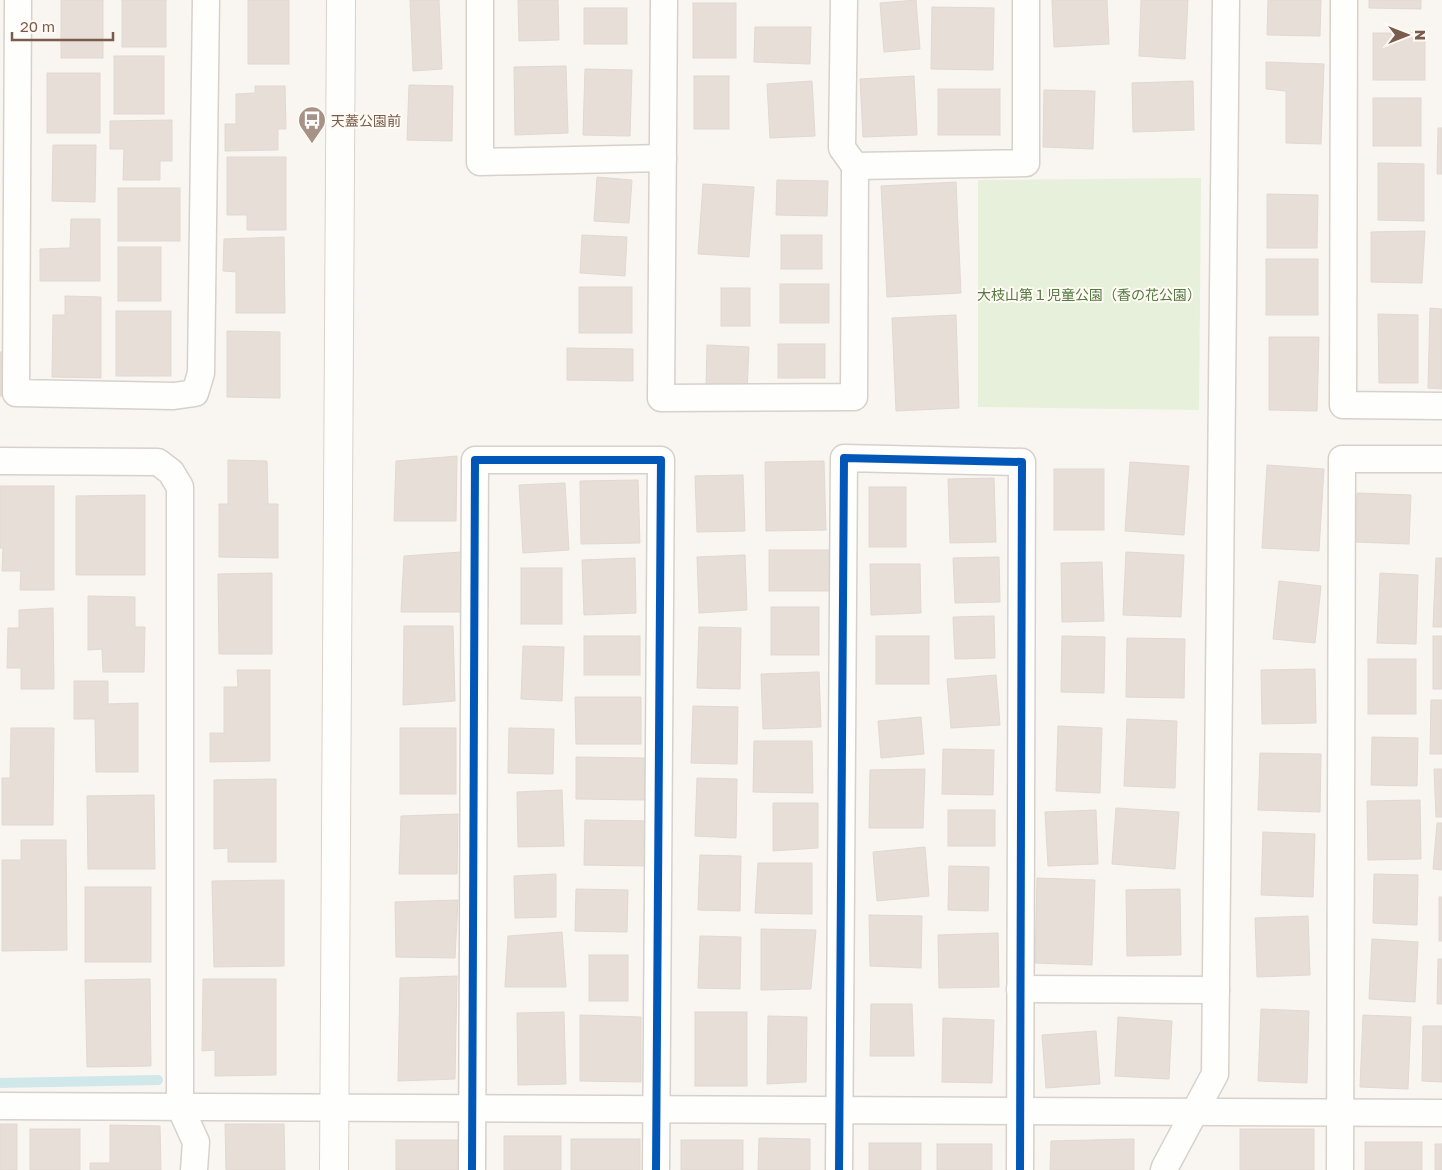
<svg xmlns="http://www.w3.org/2000/svg" width="1442" height="1170" font-family="'Golos Text','Noto Sans JP',sans-serif">
  <style>
    .green { fill: #e7f0db }
    .lines { fill: none; stroke-linecap: round; stroke-linejoin: round }
    .stream { stroke: #d0e8ea; stroke-width: 10 }
    .building { fill: #e6ded7; stroke: #e2d8d2 }
    .street-casing { stroke: #d7d1cb; stroke-width: 29 }
    .secondary-casing { stroke: #d9d2cb; stroke-width: 30 }
    .street { stroke: #fefefd; stroke-width: 26 }
    .secondary { stroke: #fefefd; stroke-width: 28 }
    .cycleway-casing { stroke: #fffaf3; stroke-width: 11 }
    .cycleway { stroke: #0057b8; stroke-width: 8 }
    .labels { text-anchor: middle; dominant-baseline: central; stroke-width: 4; stroke-linejoin: round; paint-order: stroke }
    .poi-label { font-size: 14px; fill: #7a5c4d; stroke: #fffaf3; text-anchor: start }
    .park-label { font-size: 14px; fill: #537a41; stroke: #fffaf3 }
  </style>
  <rect width="100%" height="100%" fill="#f9f5f0"/>
  <polygon class="green" points="1201,178 1199,410 978,407 978,180"/>
  <g class="lines">
    <polyline class="stream" points="0,1083 158,1080"/>
  </g>
  <g class="building">
    <rect x="61" y="0" width="42" height="58"/>
    <rect x="122" y="0" width="44" height="47"/>
    <rect x="248" y="0" width="41" height="64"/>
    <polygon points="410,0 439,0 442,69 413,71"/>
    <polygon points="518,0 558,0 559,40 519,41"/>
    <polygon points="916,0 920,49 884,52 880,3"/>
    <polygon points="1052,0 1107,0 1109,44 1054,47"/>
    <polygon points="1141,0 1188,0 1185,59 1139,56"/>
    <polygon points="1268,0 1321,0 1320,36 1267,35"/>
    <polygon points="1369,0 1421,0 1421,9 1369,8"/>
    <rect x="693" y="3" width="43" height="55"/>
    <polygon points="932,7 994,8 993,70 931,69"/>
    <rect x="584" y="8" width="43" height="36"/>
    <polygon points="755,27 811,27 810,64 754,62"/>
    <rect x="1373" y="33" width="52" height="47"/>
    <rect x="114" y="56" width="50" height="58"/>
    <polygon points="1266,62 1324,64 1321,144 1286,143 1286,91 1266,89"/>
    <polygon points="566,66 568,133 515,135 514,67"/>
    <polygon points="585,69 632,70 630,136 583,135"/>
    <rect x="47" y="73" width="53" height="60"/>
    <rect x="694" y="76" width="35" height="53"/>
    <polygon points="914,76 917,135 863,137 860,79"/>
    <polygon points="812,81 815,136 770,138 767,84"/>
    <polygon points="1193,81 1194,130 1133,132 1132,83"/>
    <polygon points="409,85 453,86 452,141 407,140"/>
    <polygon points="255,86 285,86 286,129 278,129 278,150 225,151 225,124 236,124 236,94 255,93"/>
    <rect x="938" y="89" width="62" height="46"/>
    <polygon points="1044,90 1095,91 1093,149 1043,147"/>
    <rect x="1373" y="98" width="48" height="48"/>
    <polygon points="172,120 172,161 160,161 160,180 123,180 124,149 110,149 110,121"/>
    <polygon points="1438,128 1442,128 1442,174 1437,174"/>
    <polygon points="53,145 96,145 95,202 52,201"/>
    <polygon points="227,157 286,157 286,230 247,230 247,215 227,215"/>
    <polygon points="1378,163 1424,164 1424,221 1378,220"/>
    <polygon points="597,177 632,180 629,223 594,221"/>
    <polygon points="777,180 828,181 827,216 776,215"/>
    <polygon points="956,182 961,293 887,297 881,186"/>
    <polygon points="703,184 754,187 749,257 698,254"/>
    <rect x="118" y="188" width="62" height="53"/>
    <polygon points="1267,194 1318,195 1317,248 1267,248"/>
    <polygon points="71,219 100,219 100,281 40,281 40,249 70,248"/>
    <polygon points="1425,231 1422,283 1371,282 1371,232"/>
    <polygon points="582,235 627,237 625,276 580,273"/>
    <rect x="781" y="235" width="41" height="34"/>
    <polygon points="284,237 285,313 236,313 236,272 223,271 224,239"/>
    <rect x="118" y="247" width="43" height="54"/>
    <rect x="1266" y="259" width="52" height="56"/>
    <rect x="780" y="284" width="49" height="39"/>
    <rect x="579" y="287" width="53" height="46"/>
    <rect x="721" y="288" width="29" height="38"/>
    <polygon points="65,296 101,297 101,378 52,377 53,315 65,315"/>
    <polygon points="1430,308 1442,309 1442,389 1428,388"/>
    <rect x="116" y="311" width="55" height="65"/>
    <polygon points="1378,314 1418,315 1418,383 1379,383"/>
    <polygon points="956,315 959,408 896,411 892,318"/>
    <polygon points="227,331 280,332 280,398 227,397"/>
    <polygon points="1269,337 1319,337 1317,411 1269,410"/>
    <rect x="778" y="344" width="47" height="34"/>
    <polygon points="707,345 749,347 747,391 706,389"/>
    <polygon points="567,348 633,349 633,381 567,380"/>
    <rect x="0" y="352" width="2" height="44"/>
    <polygon points="457,456 456,521 394,521 396,461"/>
    <polygon points="228,460 267,461 268,504 278,504 278,558 219,557 219,504 228,504"/>
    <polygon points="824,461 826,530 766,531 765,462"/>
    <polygon points="1130,462 1189,466 1184,535 1125,531"/>
    <polygon points="1267,465 1324,469 1319,551 1262,548"/>
    <rect x="1054" y="469" width="50" height="61"/>
    <polygon points="743,475 745,531 697,532 695,476"/>
    <polygon points="994,478 996,542 950,543 948,479"/>
    <polygon points="638,480 640,543 581,544 580,481"/>
    <polygon points="565,483 569,550 523,553 519,485"/>
    <polygon points="0,486 54,486 54,590 20,590 21,571 2,571 3,548 0,548"/>
    <rect x="869" y="487" width="37" height="60"/>
    <polygon points="1357,493 1411,495 1409,544 1355,542"/>
    <polygon points="145,495 145,575 76,575 76,496"/>
    <rect x="769" y="550" width="60" height="41"/>
    <polygon points="461,552 461,612 401,612 404,556"/>
    <polygon points="1126,552 1184,555 1181,617 1123,615"/>
    <polygon points="745,555 747,610 699,613 697,557"/>
    <polygon points="999,557 1000,602 955,603 953,558"/>
    <polygon points="635,558 636,613 584,615 582,560"/>
    <polygon points="1436,558 1442,558 1442,627 1433,627"/>
    <polygon points="1102,562 1104,621 1062,622 1061,563"/>
    <polygon points="870,564 920,564 921,613 871,615"/>
    <rect x="521" y="568" width="41" height="56"/>
    <polygon points="272,573 272,654 219,654 218,574"/>
    <polygon points="1380,573 1418,575 1416,644 1377,643"/>
    <polygon points="1279,581 1321,586 1315,643 1273,639"/>
    <polygon points="88,596 135,597 135,627 145,627 144,672 103,672 102,649 88,650"/>
    <rect x="771" y="607" width="48" height="48"/>
    <polygon points="53,608 54,689 21,689 21,668 7,668 8,628 19,628 19,610"/>
    <polygon points="994,616 995,658 955,659 953,617"/>
    <polygon points="404,626 453,626 455,701 403,705"/>
    <polygon points="699,627 741,628 740,689 697,688"/>
    <rect x="584" y="636" width="56" height="39"/>
    <rect x="876" y="636" width="53" height="48"/>
    <polygon points="1062,636 1105,637 1104,693 1061,692"/>
    <rect x="1433" y="636" width="9" height="53"/>
    <polygon points="1127,638 1185,639 1184,698 1126,697"/>
    <polygon points="523,646 564,647 562,701 521,699"/>
    <rect x="1368" y="659" width="48" height="55"/>
    <polygon points="1315,669 1316,723 1262,724 1261,670"/>
    <polygon points="237,670 270,670 270,761 210,762 210,733 224,733 224,687 238,687"/>
    <polygon points="819,672 821,727 763,729 761,674"/>
    <polygon points="996,675 1000,725 951,728 947,679"/>
    <polygon points="74,681 108,681 108,704 138,703 138,772 96,772 95,719 74,719"/>
    <polygon points="575,697 641,697 641,744 576,744"/>
    <polygon points="1431,700 1442,700 1442,754 1430,754"/>
    <polygon points="693,706 738,707 737,764 691,763"/>
    <polygon points="921,717 924,754 881,758 878,721"/>
    <polygon points="1127,719 1177,721 1175,788 1124,786"/>
    <polygon points="1058,726 1102,728 1100,793 1056,791"/>
    <polygon points="11,728 54,728 53,825 2,825 2,778 10,778"/>
    <rect x="400" y="728" width="56" height="66"/>
    <polygon points="509,728 554,729 553,774 508,773"/>
    <polygon points="1372,737 1418,738 1417,786 1371,785"/>
    <polygon points="754,741 812,741 813,793 753,792"/>
    <polygon points="943,749 994,750 993,795 942,794"/>
    <polygon points="1260,753 1321,754 1320,812 1258,810"/>
    <polygon points="576,757 644,758 645,800 576,799"/>
    <polygon points="925,769 923,828 869,828 870,770"/>
    <polygon points="1434,769 1442,769 1442,817 1436,817"/>
    <polygon points="697,778 737,779 736,838 695,836"/>
    <polygon points="276,779 276,862 228,862 228,848 214,849 214,780"/>
    <polygon points="562,790 564,846 518,847 517,792"/>
    <polygon points="154,795 155,869 88,869 87,796"/>
    <polygon points="1420,800 1421,859 1368,860 1367,801"/>
    <polygon points="773,803 818,803 818,848 773,851"/>
    <polygon points="1116,808 1179,812 1175,869 1112,864"/>
    <rect x="948" y="810" width="47" height="36"/>
    <polygon points="1096,810 1098,864 1048,866 1045,812"/>
    <polygon points="458,814 457,874 399,874 401,816"/>
    <polygon points="585,820 649,821 649,866 584,865"/>
    <polygon points="1437,823 1442,823 1442,870 1433,869"/>
    <polygon points="1263,832 1315,834 1313,897 1261,895"/>
    <polygon points="21,840 66,840 67,950 2,951 2,860 21,860"/>
    <polygon points="925,847 929,896 877,901 873,852"/>
    <polygon points="700,855 741,856 740,911 698,910"/>
    <polygon points="758,863 812,863 812,914 755,913"/>
    <polygon points="949,866 989,867 988,911 948,910"/>
    <polygon points="556,874 556,917 515,918 514,876"/>
    <polygon points="1374,874 1418,875 1417,925 1373,923"/>
    <polygon points="1037,878 1095,880 1092,965 1035,963"/>
    <polygon points="284,880 284,966 214,967 212,881"/>
    <rect x="85" y="887" width="66" height="75"/>
    <polygon points="576,889 628,890 627,932 575,931"/>
    <polygon points="1180,889 1181,955 1127,956 1126,890"/>
    <rect x="1439" y="897" width="3" height="44"/>
    <polygon points="458,900 455,958 396,957 395,902"/>
    <polygon points="869,915 922,916 921,968 870,966"/>
    <polygon points="1308,916 1310,975 1257,977 1255,918"/>
    <polygon points="761,929 816,930 811,989 761,990"/>
    <polygon points="562,932 566,987 505,987 508,936"/>
    <polygon points="998,933 999,987 939,988 938,935"/>
    <polygon points="700,936 741,937 740,989 698,988"/>
    <polygon points="1372,939 1418,942 1415,1002 1369,999"/>
    <rect x="589" y="955" width="39" height="46"/>
    <polygon points="1438,959 1442,959 1442,1004 1437,1004"/>
    <polygon points="457,976 455,1079 398,1081 400,978"/>
    <polygon points="150,979 151,1066 87,1067 85,980"/>
    <polygon points="203,979 276,979 276,1075 215,1076 215,1050 202,1051"/>
    <polygon points="871,1004 912,1004 914,1056 870,1056"/>
    <polygon points="1261,1009 1309,1011 1307,1083 1258,1081"/>
    <polygon points="564,1012 566,1084 518,1085 517,1013"/>
    <rect x="695" y="1012" width="52" height="74"/>
    <polygon points="580,1015 641,1017 641,1082 580,1081"/>
    <polygon points="1363,1015 1411,1017 1408,1089 1360,1087"/>
    <polygon points="768,1016 807,1017 806,1082 767,1084"/>
    <polygon points="1118,1017 1172,1021 1169,1079 1115,1076"/>
    <polygon points="943,1018 994,1020 992,1083 942,1082"/>
    <polygon points="1423,1026 1442,1026 1442,1082 1422,1081"/>
    <polygon points="1096,1031 1100,1084 1046,1088 1042,1035"/>
    <rect x="0" y="1124" width="17" height="46"/>
    <polygon points="225,1124 284,1124 285,1170 226,1170"/>
    <polygon points="110,1125 160,1126 161,1170 90,1170 90,1163 110,1163"/>
    <rect x="30" y="1129" width="50" height="41"/>
    <rect x="1240" y="1129" width="74" height="41"/>
    <rect x="504" y="1136" width="57" height="34"/>
    <polygon points="759,1138 810,1139 810,1170 758,1170"/>
    <rect x="571" y="1139" width="69" height="31"/>
    <polygon points="1134,1139 1134,1170 1050,1170 1051,1141"/>
    <rect x="396" y="1140" width="64" height="30"/>
    <rect x="681" y="1140" width="62" height="30"/>
    <rect x="1365" y="1142" width="57" height="28"/>
    <rect x="869" y="1143" width="52" height="27"/>
    <rect x="937" y="1144" width="55" height="26"/>
    <rect x="1435" y="1144" width="7" height="26"/>
  </g>
  <g class="lines">
    <g class="street-casing">
      <g id="street">
        <polyline points="18,0 16,393 174,396 195,393 201,373 206,0"/>
        <polyline points="480,0 480,162 663,158"/>
        <polyline points="664,0 661,398 854,397 855,166"/>
        <polyline points="844,0 842,148 855,166 1026,163 1026,0"/>
        <polyline points="1344,0 1343,405 1442,406"/>
        <polyline points="0,461 158,462 171,472 180,487 180,1107 196,1142 194,1170"/>
        <polyline points="1020,989 1216,990"/>
        <polyline points="0,1106 1442,1113"/>
        <polyline points="472,1170 475,460 661,460 656,1170"/>
        <polyline points="839,1170 844,458 1022,462 1020,1170"/>
        <polyline points="1164,1170 1165,1167 1215,1074 1226,0"/>
        <polyline points="1340,1170 1342,459 1442,459"/>
      </g>
    </g>
    <g class="secondary-casing">
      <polyline id="secondary" points="334,1170 341,0"/>
    </g>
    <use href="#street" class="street"/>
    <use href="#secondary" class="secondary"/>
    <g class="cycleway-casing">
      <g id="cycleway">
        <polyline points="472,1170 475,460 661,460 656,1170"/>
        <polyline points="839,1170 844,458 1022,462 1020,1170"/>
      </g>
    </g>
    <use href="#cycleway" class="cycleway"/>
  </g>
  <defs>
    <g id="bus-pin" transform="scale(1.4375)"><path d="M0 17L-7.5 6A9.5 9.5 0 1 1 7.5 6Z" fill="#a69286" stroke="#fffaf3"/><path d="M-5-6H5V4H4V6H2V4H-2V6H-4V4H-5ZM-3.5-4V0h7V-4ZM-3.5 1.2v1.5H-2V1.2ZM2 1.2v1.5H3.5V1.2Z" fill="#fff"/></g>
  </defs>
  <g fill-rule="evenodd">
    <use href="#bus-pin" x="312" y="120"/>
  </g>
  <g class="labels">
    <g class="poi-label">
      <text x="331" y="120">天蓋公園前</text>
    </g>
    <g class="park-label">
      <text x="1089" y="294">大枝山第１児童公園（香の花公園）</text>
    </g>
  </g>
  <g transform="translate(1407 35) rotate(90)" stroke="#fffaf3" stroke-width="4" paint-order="stroke">
  <path d="M0-4L9 19L0 12L-9 19Z" fill="#7a5c4d"/>
  <text y="-8" font-size="14" font-weight="bold" text-anchor="middle" fill="#7a5c4d">N</text>
  </g>
  <path d="M12 32v8h101v-8" fill="none" stroke="#7a5c4d" stroke-width="2.5"/>
  <text x="20" y="32" font-size="15" fill="#7a5c4d" stroke="#fffaf3" stroke-width="4" paint-order="stroke">20 m</text>
</svg>
